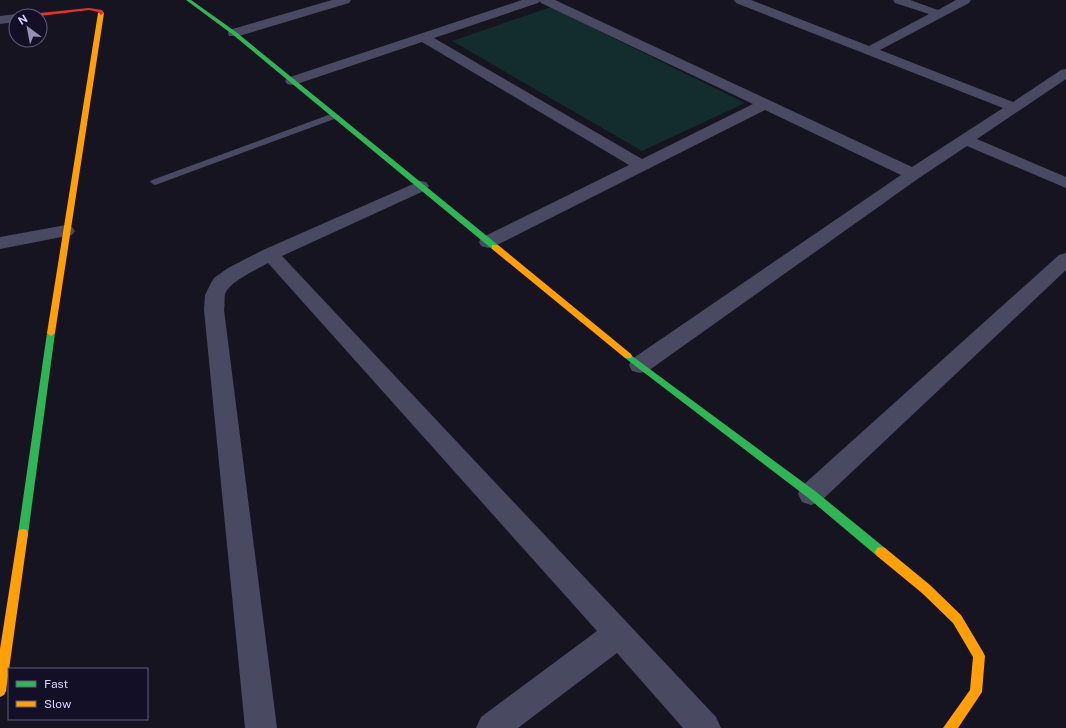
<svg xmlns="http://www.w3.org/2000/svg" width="1066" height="728" font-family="'Public Sans',sans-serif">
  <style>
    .green { fill: #132c2d }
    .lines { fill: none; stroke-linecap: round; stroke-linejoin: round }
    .lane { fill: #4a4962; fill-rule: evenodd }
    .street { fill: #4a4962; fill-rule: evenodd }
    .fast { fill: #30b455; fill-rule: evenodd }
    .slow { fill: #ff9f0a; fill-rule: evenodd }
    .jam { fill: #e5322d; fill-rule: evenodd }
  </style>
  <rect width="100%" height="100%" fill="#161421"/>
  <polygon class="green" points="551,7 745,103 642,151 452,41"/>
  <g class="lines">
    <polygon class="lane" points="331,114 337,114 338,116 337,118 158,184 155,185 150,182 152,180"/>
    <g class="street">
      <polygon points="332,0 351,0 349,3 239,36 229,36 228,33 229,30"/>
      <path d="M522,0H555L912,167L1003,108L736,3L734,0H751L869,46L929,14L895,3L893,0H910L938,10L956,0H971L969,3L880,50L1013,102L1061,70L1066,69V79L977,139L1066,177V188L967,146L919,178L648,371L640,373L632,371L629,365L632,359L901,175L765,110L495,246L488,248L481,246L479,242L481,238L629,165L422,42L297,84L292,85L287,84L285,81L287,78ZM540,1L541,3L753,104L642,159L434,38L538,3Z"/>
      <polygon points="16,14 21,16 16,16 16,22 0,24 0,16"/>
      <path d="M420,181L426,182L429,186L426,190L282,256L716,717L721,728H683L617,653L518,728H476L481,717L597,631L268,263C256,270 230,281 225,294C224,299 225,305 224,310L277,728H245L204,310L205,295L211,283L214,278L228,268L263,250Z"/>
      <polygon points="66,225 72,227 75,231 72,235 0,249 0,237"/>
      <polygon points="1066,253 1066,270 820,502 811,505 802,502 798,494 802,486 1059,255"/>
    </g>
    <g class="fast">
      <polygon points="186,0 191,0 236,32 498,245 498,249 492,249 232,34"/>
      <polygon points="51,330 55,333 28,534 27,538 23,539 19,538 18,534 47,333"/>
      <polygon points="628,353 815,491 885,548 887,552 885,556 881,557 877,556 807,497 625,358 624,356"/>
    </g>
    <g class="slow">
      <polygon points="101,11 104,13 55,333 51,336 47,333 98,13"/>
      <polygon points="492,245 498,245 631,354 632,356 631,358 625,358 492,249"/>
      <polygon points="23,529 27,530 28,534 6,691 4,695 0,697 0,649 18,534 19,530"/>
      <polygon points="881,547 885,548 930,585 961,615 983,652 985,656 982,692 958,728 943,728 970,690 973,657 953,623 922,593 877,556 875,552 877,548"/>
    </g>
    <polygon class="jam" points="89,8 102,10 104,13 101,15 98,12 89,10 40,16 27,16 30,14"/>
  </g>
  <rect x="8" y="668" width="140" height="52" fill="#130f26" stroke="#625e7d"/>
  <rect x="16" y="681" width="20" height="6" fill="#30b455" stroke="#625e7d"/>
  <text x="44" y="688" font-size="12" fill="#d9d4ff">Fast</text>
  <rect x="16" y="701" width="20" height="6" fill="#ff9f0a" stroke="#625e7d"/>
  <text x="44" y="708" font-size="12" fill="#d9d4ff">Slow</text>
  <g transform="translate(28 28) rotate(328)"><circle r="19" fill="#130f26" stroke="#625e7d"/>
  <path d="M0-3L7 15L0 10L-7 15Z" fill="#9591b1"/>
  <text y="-6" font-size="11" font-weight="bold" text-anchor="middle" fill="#d9d4ff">N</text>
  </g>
</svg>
